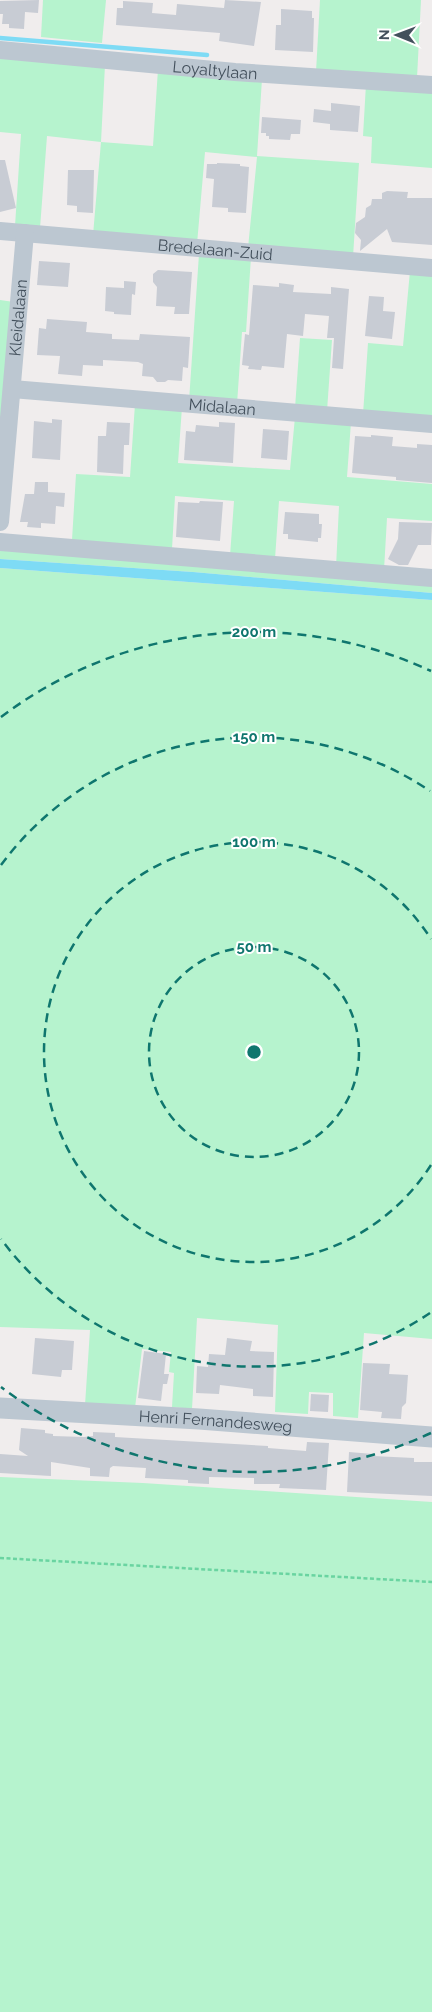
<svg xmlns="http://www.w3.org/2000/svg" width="432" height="2012" font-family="Raleway,sans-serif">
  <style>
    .green { fill: #b6f3ce }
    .water { fill: #7edbf5 }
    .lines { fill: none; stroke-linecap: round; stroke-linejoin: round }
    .stream { stroke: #7edbf5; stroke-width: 4.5 }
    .building { fill: #c8ccd4 }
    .path { stroke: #6ad4a1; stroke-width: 2.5; stroke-dasharray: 4 2.5; stroke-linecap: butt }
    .minor { stroke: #bcc7d1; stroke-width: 18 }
    .tertiary { stroke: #bcc7d1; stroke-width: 21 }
    .ring { fill: none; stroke: #0f766e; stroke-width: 2.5; stroke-dasharray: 9 6 }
    .labels { text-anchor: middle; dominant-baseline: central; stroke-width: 4; stroke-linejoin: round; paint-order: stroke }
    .street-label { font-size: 16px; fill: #43505c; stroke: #fff }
    .centre { fill: #0f766e; stroke: #fff; stroke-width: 2.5 }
    .ring-label { font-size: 15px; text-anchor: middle; font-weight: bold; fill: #0f766e; stroke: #fff; stroke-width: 4; stroke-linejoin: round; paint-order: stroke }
  </style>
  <rect width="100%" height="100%" fill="#f0eded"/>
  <g class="green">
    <polygon points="43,0 106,0 102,43 41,37"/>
    <polygon points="320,0 421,0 417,78 316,72"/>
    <polygon points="0,55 105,65 101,142 153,146 158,69 262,79 257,156 359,163 353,257 248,248 257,157 205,152 197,244 93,235 101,142 47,136 40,228 15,226 21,134 0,132"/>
    <polygon points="366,84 432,89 432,168 371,163 372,137 363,136"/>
    <polygon points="199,254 251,257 246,332 242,332 237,404 189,401"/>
    <polygon points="410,271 432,273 432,420 363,414 368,343 403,346"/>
    <polygon points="0,300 14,302 0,464"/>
    <polygon points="300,338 332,340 327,411 295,408"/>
    <polygon points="135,404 182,407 178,463 290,470 295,417 351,422 347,477 432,484 432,521 387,518 384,570 336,567 339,506 279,501 275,559 230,556 234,501 175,496 172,549 72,540 76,474 130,477"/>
    <polygon points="0,547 432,583 432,593 193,572 0,559"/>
    <polygon points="0,568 432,600 432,1339 364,1333 358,1418 333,1416 333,1393 309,1392 308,1414 275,1412 278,1325 197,1318 192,1409 172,1407 174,1373 169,1372 171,1352 142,1349 135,1408 85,1405 90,1330 0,1327"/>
    <polygon points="0,1477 143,1483 432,1502 432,2012 0,2012"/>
  </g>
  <polygon class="water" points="0,559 193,572 432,593 432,600 0,568"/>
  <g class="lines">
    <polyline class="stream" points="0,38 207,55"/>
  </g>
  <g class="building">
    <polygon points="39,0 38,13 25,12 24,29 9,28 9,24 2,24 3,14 0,14 0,1"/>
    <polygon points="225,0 261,2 254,46 219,41 220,33 116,25 117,8 123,8 123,1 153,3 152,13 176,15 177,4 224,8"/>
    <polygon points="281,9 312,11 312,18 314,18 313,52 275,50 276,25 281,25"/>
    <polygon points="331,103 360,106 358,132 330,130 330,124 313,122 314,109 331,111"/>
    <polygon points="262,117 301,120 300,134 291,134 290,140 269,139 269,136 266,136 266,133 261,133"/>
    <polygon points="0,160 5,160 16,208 0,212"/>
    <polygon points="217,163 240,164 240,166 249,167 246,213 228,212 228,208 212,207 214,179 206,178 207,164 217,164"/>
    <polygon points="68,170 94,170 93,213 77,212 77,206 67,205"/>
    <polygon points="387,191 408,192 407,198 432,198 432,245 392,242 387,229 360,251 361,240 355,233 356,223 365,217 366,208 371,205 372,199 382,199 382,193"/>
    <polygon points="39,261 70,263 68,287 37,285"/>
    <polygon points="158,270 192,272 189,314 174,314 175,307 156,306 157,287 153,282 153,274"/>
    <polygon points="124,281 136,282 135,295 132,294 131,315 114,314 114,312 105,311 106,287 124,288"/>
    <polygon points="279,283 294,285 293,292 331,294 331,287 349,289 343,369 332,368 334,338 327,338 329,316 305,314 303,336 287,334 284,368 262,366 261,370 248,369 249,366 242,365 245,334 249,335 253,285 279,287"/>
    <polygon points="369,296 384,297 383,311 395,312 392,339 365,336"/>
    <polygon points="47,319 87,322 86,332 112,334 112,339 139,340 140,334 190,337 188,368 183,367 182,381 168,380 165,382 157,382 153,377 142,376 143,364 138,362 103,360 103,366 83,365 82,376 58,374 60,356 37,355 39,328 46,329"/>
    <polygon points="52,419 62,420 60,460 32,458 34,421 52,423"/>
    <polygon points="107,422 130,423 129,445 124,445 123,474 97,472 98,436 106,436"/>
    <polygon points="219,422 235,423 233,463 184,460 186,431 195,432 196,425 219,427"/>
    <polygon points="263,429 289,431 287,460 261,458"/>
    <polygon points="371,435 393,437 392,446 417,448 417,444 432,445 432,483 396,480 396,477 352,473 355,436 371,437"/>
    <polygon points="35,482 48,482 48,492 65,493 64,507 56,506 55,524 41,523 41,528 27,527 28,522 20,522 25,494 34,494"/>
    <polygon points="200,501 223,502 220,541 176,537 178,502 199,503"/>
    <polygon points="285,512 319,514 319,524 322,524 321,538 318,538 318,542 288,539 288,534 283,534"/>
    <polygon points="399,522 432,523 431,545 418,545 408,565 399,565 388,559 398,539"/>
    <polygon points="35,1338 74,1341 72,1370 62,1370 61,1377 32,1374"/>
    <polygon points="227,1338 252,1341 250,1351 274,1352 273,1397 253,1396 253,1389 220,1385 219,1394 196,1393 197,1366 208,1367 209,1354 225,1355"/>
    <polygon points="144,1351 166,1354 164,1374 169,1374 167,1384 163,1384 161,1401 138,1398"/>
    <polygon points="363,1363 390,1364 389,1374 408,1375 406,1403 402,1407 401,1419 381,1418 382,1412 360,1410"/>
    <polygon points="311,1394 329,1395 328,1412 310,1411"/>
    <polygon points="21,1428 45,1430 45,1433 53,1434 53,1436 84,1437 93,1436 93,1432 115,1433 115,1437 268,1446 268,1448 306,1451 307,1442 329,1443 326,1490 279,1488 280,1484 254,1484 254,1478 209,1477 209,1484 188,1483 188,1480 145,1478 146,1468 113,1466 110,1468 109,1477 90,1476 90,1468 51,1462 51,1476 0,1473 0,1454 28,1456 19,1450"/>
    <polygon points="349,1452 373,1454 373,1456 414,1458 414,1462 432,1462 432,1496 347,1492"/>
  </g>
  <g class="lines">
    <polyline class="path" points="0,1558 432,1582"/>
    <g class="minor">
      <path id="s1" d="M0,50L235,72L432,85"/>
      <path id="s2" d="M0,231L432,268"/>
      <path id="s3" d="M12,389L432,424"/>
      <path id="s4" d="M0,522L25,233"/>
      <polyline points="0,542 432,578"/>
    </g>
    <path class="tertiary" id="s5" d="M0,1408L199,1419L432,1437"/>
  </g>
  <g class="ring">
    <circle cx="254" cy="1052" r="105"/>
    <path d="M431 1165A210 210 0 1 1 431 939"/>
    <path d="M430 1313A315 315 0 0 1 1 1239M1 865A315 315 0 0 1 430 791"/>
    <path d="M431 1433A420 420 0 0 1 1 1387M1 717A420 420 0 0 1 431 671"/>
  </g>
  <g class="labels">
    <g class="street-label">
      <text stroke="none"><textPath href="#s1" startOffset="216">Loyaltylaan</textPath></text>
      <text stroke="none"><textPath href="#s2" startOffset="216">Bredelaan-Zuid</textPath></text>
      <text stroke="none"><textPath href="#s4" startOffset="205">Kleidalaan</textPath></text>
      <text stroke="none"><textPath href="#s3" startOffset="211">Midalaan</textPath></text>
      <text stroke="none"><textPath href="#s5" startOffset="216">Henri Fernandesweg</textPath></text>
    </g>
  </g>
  <circle cx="254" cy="1052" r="8" class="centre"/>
  <g class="ring-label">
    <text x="254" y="637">200 m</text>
    <text x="254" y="742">150 m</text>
    <text x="254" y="847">100 m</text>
    <text x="254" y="952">50 m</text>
  </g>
  <g transform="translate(397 35) rotate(271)" stroke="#ffffff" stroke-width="4" paint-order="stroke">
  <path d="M0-4L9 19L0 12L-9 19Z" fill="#43505c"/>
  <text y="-8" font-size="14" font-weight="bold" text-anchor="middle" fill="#43505c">N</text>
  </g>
</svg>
